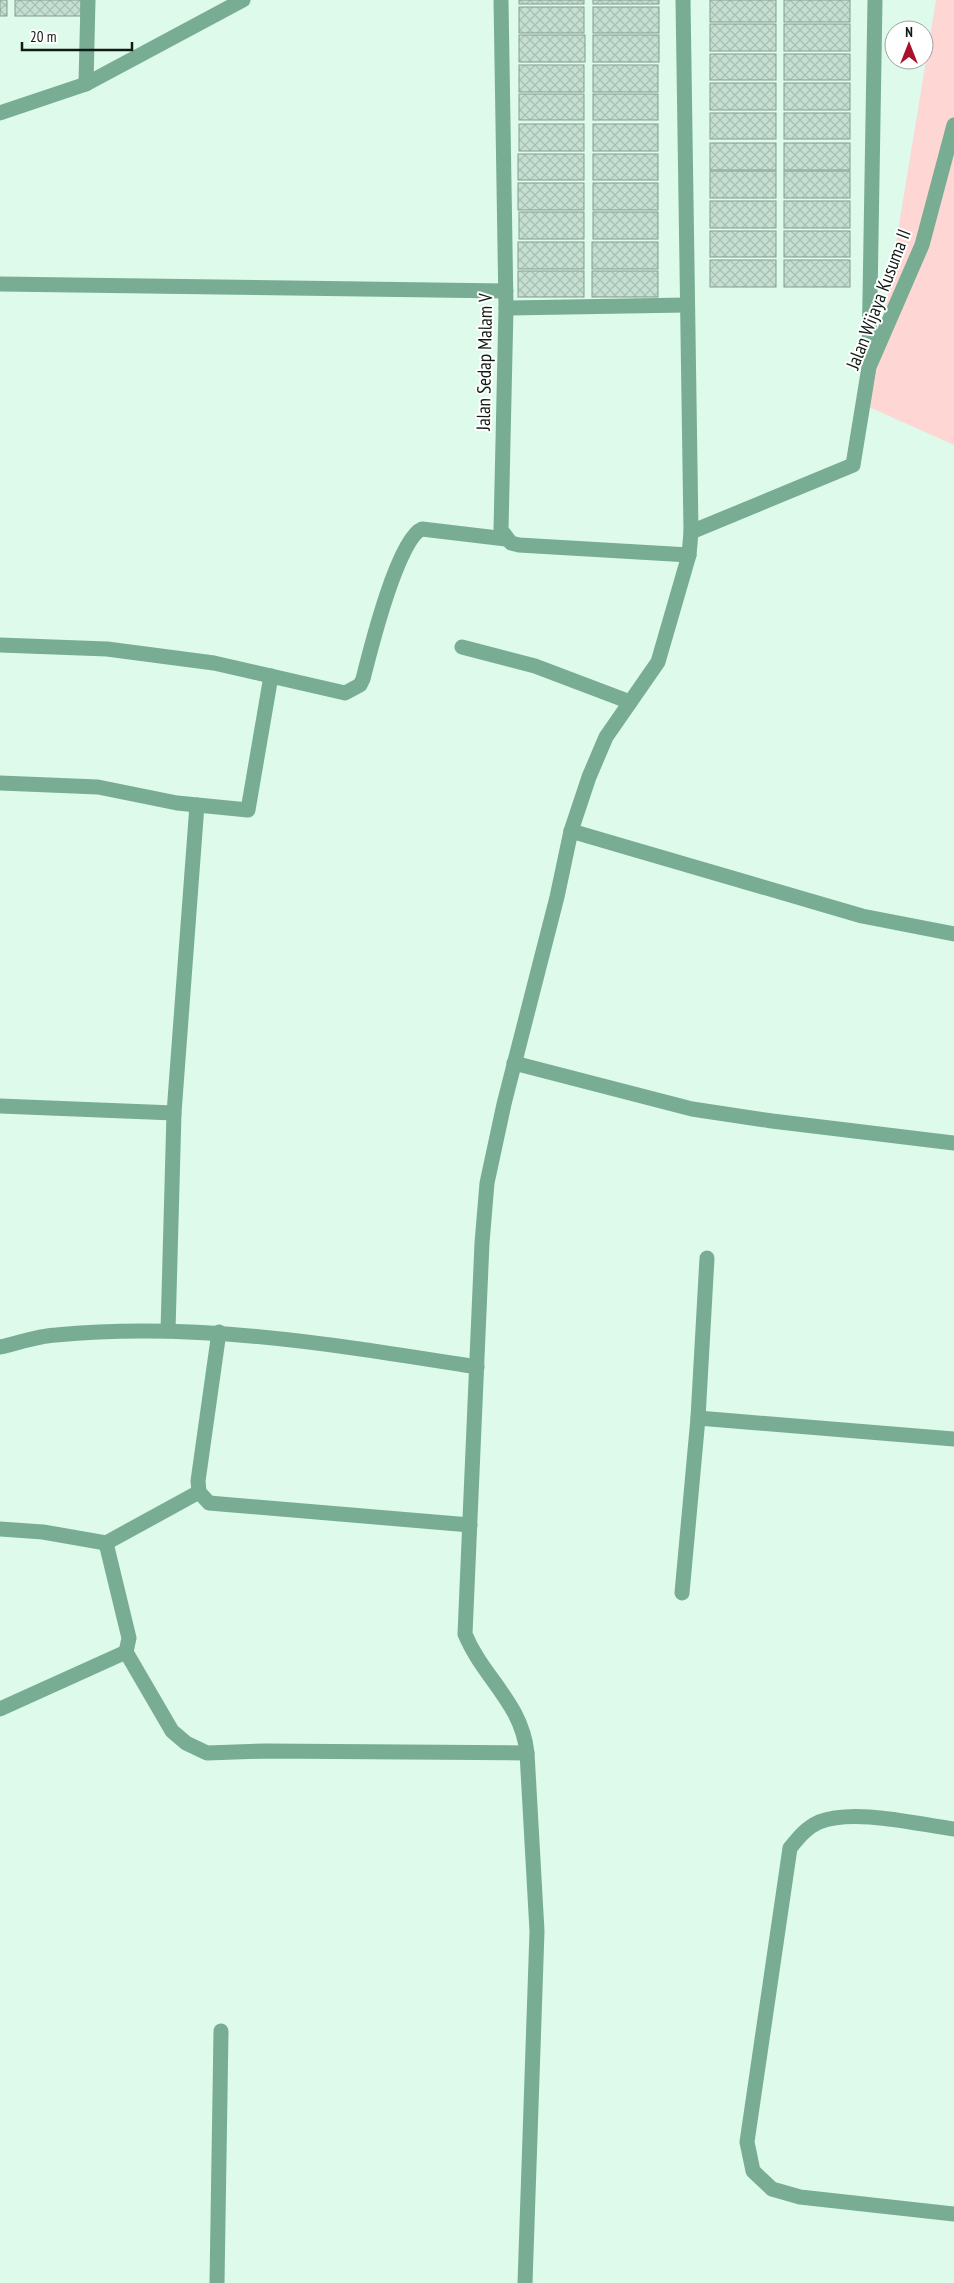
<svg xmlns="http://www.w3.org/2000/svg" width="954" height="2283" font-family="'PT Sans Narrow',sans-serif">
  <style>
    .grass { fill: #fed6d4 }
    .building { fill: url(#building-cross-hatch); stroke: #849d90 }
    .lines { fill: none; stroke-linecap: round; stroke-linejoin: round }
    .lane { stroke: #78ad93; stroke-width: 15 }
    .street { stroke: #78ad93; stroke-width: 15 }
    .labels { text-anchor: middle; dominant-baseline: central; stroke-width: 4; stroke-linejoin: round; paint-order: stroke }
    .street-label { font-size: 19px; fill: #111a15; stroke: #fff }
  </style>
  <defs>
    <pattern id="building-cross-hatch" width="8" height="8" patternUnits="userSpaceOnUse" patternTransform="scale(1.25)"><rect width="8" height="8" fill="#c5e0d2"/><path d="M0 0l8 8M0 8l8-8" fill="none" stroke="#a8c0b3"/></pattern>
  </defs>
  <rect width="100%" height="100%" fill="#defaeb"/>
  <polygon class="grass" points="936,0 954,0 954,445 869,407"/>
  <g class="building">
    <rect x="0" y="0" width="7" height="16"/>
    <rect x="15" y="0" width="66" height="16"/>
    <rect x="519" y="0" width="65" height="4"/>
    <rect x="593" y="0" width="66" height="4"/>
    <rect x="710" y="0" width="66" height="22"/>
    <rect x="784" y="0" width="66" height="22"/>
    <rect x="519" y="7" width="65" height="26"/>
    <rect x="593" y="7" width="66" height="26"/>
    <rect x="710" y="24" width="66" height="27"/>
    <rect x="784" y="24" width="66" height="27"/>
    <rect x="519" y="35" width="66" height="27"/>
    <rect x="593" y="35" width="66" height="27"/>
    <rect x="710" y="54" width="66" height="26"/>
    <rect x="784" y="54" width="66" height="26"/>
    <rect x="519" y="65" width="65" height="27"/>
    <rect x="593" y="65" width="65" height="27"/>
    <rect x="710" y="83" width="66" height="27"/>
    <rect x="784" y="83" width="66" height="27"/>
    <rect x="519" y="94" width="65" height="26"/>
    <rect x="593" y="94" width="65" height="26"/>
    <rect x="710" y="113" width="66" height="26"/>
    <rect x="784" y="113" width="66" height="26"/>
    <rect x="519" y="124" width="65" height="27"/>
    <rect x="593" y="124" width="65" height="27"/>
    <rect x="710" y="143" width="66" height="27"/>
    <rect x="784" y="143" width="66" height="27"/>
    <rect x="518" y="154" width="66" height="26"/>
    <rect x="593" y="154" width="65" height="26"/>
    <rect x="710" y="171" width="66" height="27"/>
    <rect x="784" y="171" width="66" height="27"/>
    <rect x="518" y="183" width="66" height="27"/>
    <rect x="593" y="183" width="65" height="27"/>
    <rect x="710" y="201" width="66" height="27"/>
    <rect x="784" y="201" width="66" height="27"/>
    <rect x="519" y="212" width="65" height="27"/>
    <rect x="593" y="212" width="65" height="27"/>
    <rect x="710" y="231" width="66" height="26"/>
    <rect x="784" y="231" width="66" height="26"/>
    <rect x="518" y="242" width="66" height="27"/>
    <rect x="592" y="242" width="66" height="27"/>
    <rect x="710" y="260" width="66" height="27"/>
    <rect x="784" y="260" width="66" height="27"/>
    <rect x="518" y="271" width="66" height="26"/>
    <rect x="592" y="271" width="66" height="26"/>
  </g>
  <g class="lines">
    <g class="lane">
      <polyline points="698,1418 954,1439"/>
      <polyline points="682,1593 698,1418 707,1258"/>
      <path d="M954,1829C916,1824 854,1808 819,1822C806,1828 799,1837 790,1848L747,2142L753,2171L772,2189L800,2197L954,2214"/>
      <polyline points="217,2283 221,2031"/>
    </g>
    <g class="street">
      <polyline points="501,0 506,308 501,530 511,543 519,545 689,555"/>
      <polyline points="86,84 88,0"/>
      <polyline points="0,113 86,84 243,0"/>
      <polyline points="0,284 506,291"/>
      <polyline points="506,308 687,305"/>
      <polyline points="869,358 875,0"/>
      <polyline points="691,532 853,465 869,367 922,245 954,125"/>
      <path d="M0,645L107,649L214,663L345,693L360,685L363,679C370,651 398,538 422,529L506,539"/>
      <polyline points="462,647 535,666 630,702"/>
      <polyline points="0,783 98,787 177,803 248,810 271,676"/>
      <polyline points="571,831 862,916 954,934"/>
      <polyline points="514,1063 692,1109 772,1121 954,1143"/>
      <polyline points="0,1106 174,1113"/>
      <polyline points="168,1331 174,1113 197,805"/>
      <polyline points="219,1332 198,1481 199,1492 209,1503 470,1525"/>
      <path d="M0,1347C18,1343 37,1336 56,1335C197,1321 338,1345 477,1367"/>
      <polyline points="0,1529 43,1532 106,1543 199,1492"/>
      <polyline points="106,1543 129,1638 126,1652 172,1731 186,1743 207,1753 265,1751 527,1753"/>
      <polyline points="0,1709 126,1652"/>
      <path d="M525,2283L537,1931L527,1753C522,1703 483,1678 465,1634L482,1243L487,1183L504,1104L557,897L571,831L589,777L606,737L658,662L689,555L691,532L683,0"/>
    </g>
  </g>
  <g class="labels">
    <g class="street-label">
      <text transform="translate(878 299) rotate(-69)">Jalan Wijaya Kusuma II</text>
      <text transform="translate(484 362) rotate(-89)">Jalan Sedap Malam V</text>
    </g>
  </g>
  <g transform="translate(909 45)"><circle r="24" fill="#ffffff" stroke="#a0a3a1"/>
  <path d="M0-4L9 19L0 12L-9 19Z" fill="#a91229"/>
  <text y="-8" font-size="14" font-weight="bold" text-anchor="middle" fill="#111a15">N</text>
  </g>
  <path d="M22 42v8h110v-8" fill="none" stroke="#111a15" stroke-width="2.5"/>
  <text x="30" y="42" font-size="15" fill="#111a15" stroke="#ffffff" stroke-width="4" paint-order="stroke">20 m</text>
</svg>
